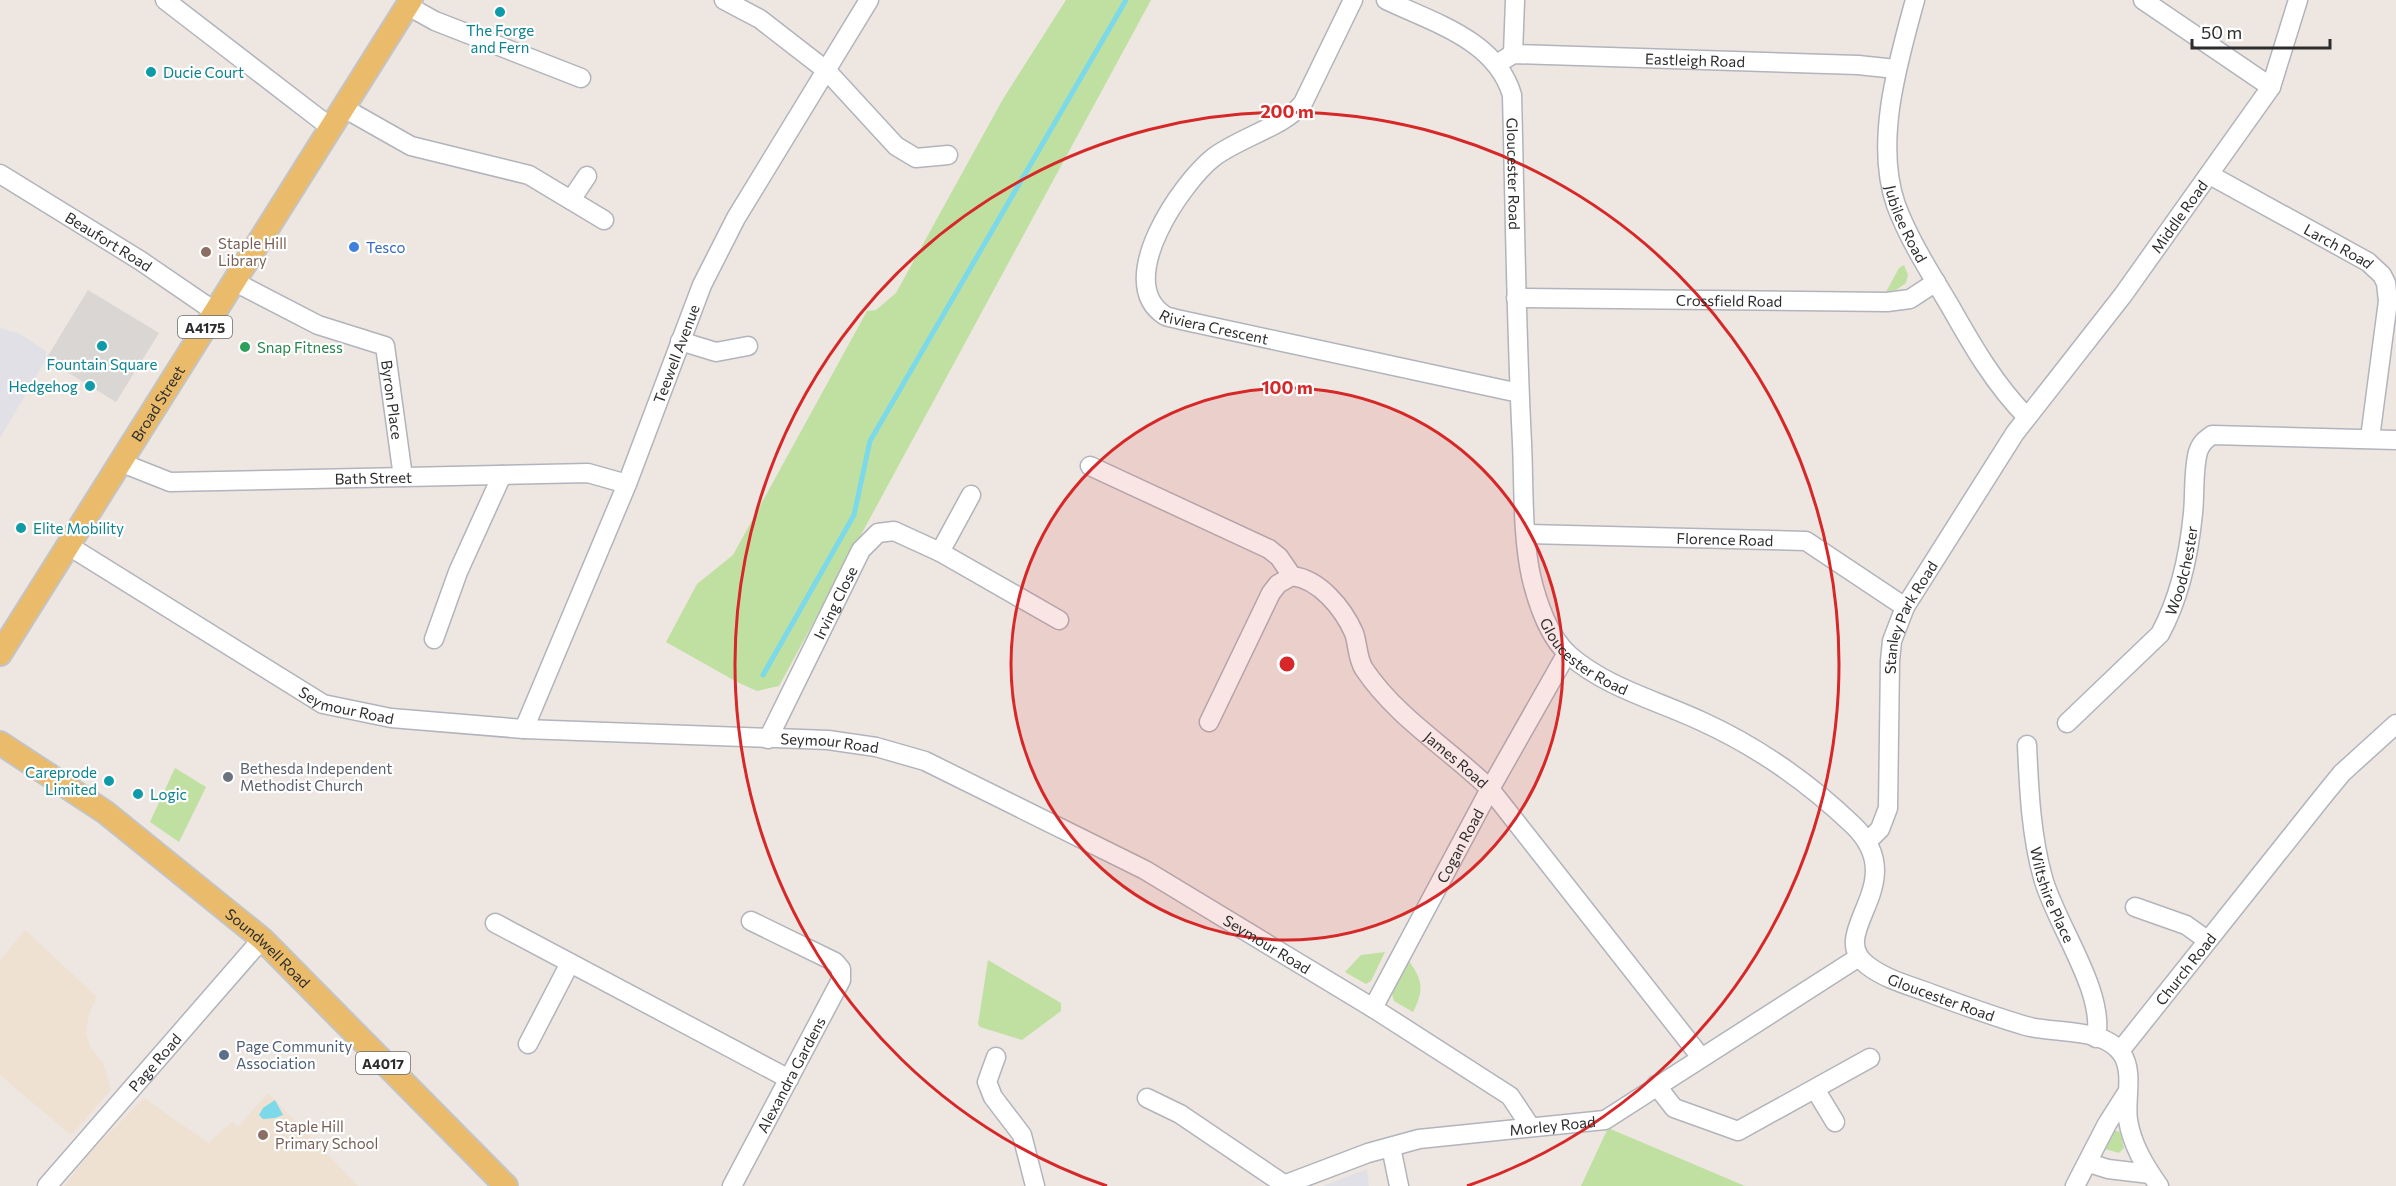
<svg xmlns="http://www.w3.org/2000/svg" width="2396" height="1186" font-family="Commissioner,sans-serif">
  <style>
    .industrial { fill: #e1e0e7 }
    .education { fill: #eee1d1 }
    .green { fill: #bfe0a1 }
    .plaza { fill: #dad6d3 }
    .water { fill: #7bd9e9 }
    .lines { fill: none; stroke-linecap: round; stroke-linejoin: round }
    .stream { stroke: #7bd9e9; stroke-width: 5 }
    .minor-casing { stroke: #b1b4bc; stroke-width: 21 }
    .major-casing { stroke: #c4c4c4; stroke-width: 26 }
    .minor { stroke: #fff; stroke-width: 18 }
    .major { stroke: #e9bb6a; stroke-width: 22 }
    .ring { fill: none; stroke: #d62828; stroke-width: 3 }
    .culture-dot { fill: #0f9aa8; stroke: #fff; stroke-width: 2 }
    .shop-dot { fill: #3f7fe0; stroke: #fff; stroke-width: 2 }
    .education-dot { fill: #8d6e63; stroke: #fff; stroke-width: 2 }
    .leisure-dot { fill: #2e9e5b; stroke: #fff; stroke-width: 2 }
    .worship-dot { fill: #6b7280; stroke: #fff; stroke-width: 2 }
    .service-dot { fill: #5c6f8a; stroke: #fff; stroke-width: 2 }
    .labels { text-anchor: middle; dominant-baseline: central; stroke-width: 4.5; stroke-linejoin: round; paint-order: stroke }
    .shield { fill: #fff; stroke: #6c6c6c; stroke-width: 1.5 }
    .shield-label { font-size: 14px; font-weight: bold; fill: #2d2d2d }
    .culture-label { font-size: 15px; fill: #0d838f; stroke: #fff; text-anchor: start }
    .street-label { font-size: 15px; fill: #2d2d2d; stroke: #fff }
    .education-label { font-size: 15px; fill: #785e54; stroke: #fff; text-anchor: start }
    .shop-label { font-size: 15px; fill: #366cbe; stroke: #fff; text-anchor: start }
    .leisure-label { font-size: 15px; fill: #27864d; stroke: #fff; text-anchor: start }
    .worship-label { font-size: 15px; fill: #5b616d; stroke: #fff; text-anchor: start }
    .service-label { font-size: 15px; fill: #4e5e75; stroke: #fff; text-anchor: start }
    .centre { fill: #d62828; stroke: #fff; stroke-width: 3 }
    .ring-label { font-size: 18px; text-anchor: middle; font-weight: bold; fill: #d62828; stroke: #fff; stroke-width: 4.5; stroke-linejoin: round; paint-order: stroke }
  </style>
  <rect width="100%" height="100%" fill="#eee6e1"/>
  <g class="industrial">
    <polygon points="0,328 20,334 46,351 46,359 0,438"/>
    <polygon points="1367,1169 1369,1186 1323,1186"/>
  </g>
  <g class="education">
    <polygon points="25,930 97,997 89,1013 86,1032 90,1047 103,1063 111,1090 71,1135 0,1075 0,961"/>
    <polygon points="268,1093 358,1186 64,1186 89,1153 144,1098 208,1143 232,1122 238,1127"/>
  </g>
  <g class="green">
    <polygon points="1066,0 1151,0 779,686 757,691 737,682 666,642 697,584 733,555 867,311 876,310 896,293 1003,99"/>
    <polygon points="1904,265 1908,275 1906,283 1896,290 1886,292 1899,268"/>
    <polygon points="175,768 206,787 179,842 150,822"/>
    <polygon points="1385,952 1371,981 1366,984 1345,972 1361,955"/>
    <polygon points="988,960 1061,1003 1061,1011 1022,1040 980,1027 978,1024"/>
    <path d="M1409,961C1423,981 1424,990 1413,1012L1394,1001L1392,994Z"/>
    <polygon points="1608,1128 1745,1186 1581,1186"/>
    <polygon points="2114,1130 2120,1132 2124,1148 2119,1153 2105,1149 2104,1146"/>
  </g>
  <polygon class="plaza" points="88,290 159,333 116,402 46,359"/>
  <polygon class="water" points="275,1100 283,1115 275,1118 263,1119 259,1115 263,1108"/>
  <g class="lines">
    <polyline class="stream" points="763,675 854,515 870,441 1126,0"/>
    <g class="minor-casing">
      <g id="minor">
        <polyline points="165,0 330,127"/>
        <polyline points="724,0 760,19 827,71 896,146 916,158 948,155"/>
        <path id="s1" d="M1353,0L1303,103C1285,126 1241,137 1214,157C1182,182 1113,281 1164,315C1168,318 1176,318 1181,320L1519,393"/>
        <path id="s2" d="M1386,0C1434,23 1496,40 1512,95C1515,211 1516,327 1522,443C1524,486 1522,534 1531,576C1537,602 1549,637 1569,655C1607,688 1656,700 1701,721C1756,746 1809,783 1853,825C1914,884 1824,932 1867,965C1886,980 1912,986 1935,995C1965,1006 1995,1017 2026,1026C2055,1034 2104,1027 2122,1054C2134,1072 2125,1100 2128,1120C2132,1145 2145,1166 2159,1186"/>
        <path id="s3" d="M1915,0C1898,62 1874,142 1896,205C1909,240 1931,274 1950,306C1972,345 1995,385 2027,417"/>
        <polyline points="2143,0 2271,87"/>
        <polyline points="408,6 435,21 581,78"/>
        <polyline points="1513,54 1515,0"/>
        <path id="s4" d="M1497,64L1513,54L1858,65L1896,69"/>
        <polyline points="342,107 411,146 529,175 604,220"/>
        <path id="s5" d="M0,174L141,261L214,311"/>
        <path id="s6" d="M2210,175L2368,262L2382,275L2386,283L2388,301L2370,438"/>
        <polyline points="571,200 587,176"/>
        <path id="s7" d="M233,281L318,325L385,346L403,477"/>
        <path id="s8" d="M1516,298L1887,302L1910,299L1936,282"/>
        <polyline points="680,341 716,352 748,346"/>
        <path id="s9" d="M122,463L170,482L588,473L627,484"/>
        <path id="s10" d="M1090,466L1269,549L1279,557L1292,576C1319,579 1343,608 1354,633C1358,644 1357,658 1364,669C1397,718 1448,748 1490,789L1700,1056"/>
        <path id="s11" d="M1527,534L1806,541L1905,607"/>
        <path id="s12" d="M69,546L323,704L391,718L524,729L828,740L876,747L925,761L1145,870L1373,1008L1510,1096L1530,1126"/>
        <polyline points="940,552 971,495"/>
        <polyline points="434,639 458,572 502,475"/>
        <polyline points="1209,722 1271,593 1278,584 1292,576"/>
        <path id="s13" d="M2067,723L2160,634C2180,597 2189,555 2193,513C2195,494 2193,471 2198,452C2201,443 2205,440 2212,435L2396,440"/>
        <path id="s14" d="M524,729L627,484L702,285L736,218L869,0"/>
        <path id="s15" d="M768,739L861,550L878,533L894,531L940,552L1059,620"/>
        <path id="s16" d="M2027,745C2029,790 2031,835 2043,878C2056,925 2106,992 2096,1038"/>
        <path id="s17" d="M1867,842L1880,829L1888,808L1890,661L1892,641L1905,607L2015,433L2123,295L2271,87L2298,0"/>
        <polyline points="2135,907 2186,925 2207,940"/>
        <polyline points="495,923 789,1079"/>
        <path id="s18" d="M1373,1008L1490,789L1567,653"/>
        <polyline points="528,1044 570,963"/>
        <path id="s19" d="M2120,1051L2324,795L2342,773L2396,724"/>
        <polyline points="996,1057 987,1082 993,1097 1022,1135 1035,1186"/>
        <polyline points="1656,1085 1674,1108 1738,1131 1870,1058"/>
        <polyline points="1815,1089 1835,1122"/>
        <polyline points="1147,1098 1180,1114 1285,1185"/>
        <polyline points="1391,1147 1399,1186"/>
        <polyline points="2089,1163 2108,1169 2150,1174"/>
        <path id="s20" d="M47,1186L262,939"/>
        <path id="s21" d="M732,1186L841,980V969L835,962L751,921"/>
        <path id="s22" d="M1281,1186L1368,1153L1419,1139L1605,1120L1859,957"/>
        <polyline points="2075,1186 2107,1124 2126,1094"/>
      </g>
    </g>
    <g class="major-casing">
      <g id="major">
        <path id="s23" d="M0,654L411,0"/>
        <path id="s24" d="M0,743L105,812L262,939L506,1186"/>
      </g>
    </g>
    <use href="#minor" class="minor"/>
    <use href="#major" class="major"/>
  </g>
  <circle cx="1287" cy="664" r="276" fill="#d62828" fill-opacity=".12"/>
  <g class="ring">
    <circle cx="1287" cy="664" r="276"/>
    <path d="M1107 1186A552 552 0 1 1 1467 1186"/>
  </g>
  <g class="culture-dot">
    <circle cx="500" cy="12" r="6"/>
    <circle cx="151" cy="72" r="6"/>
    <circle cx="102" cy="346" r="6"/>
    <circle cx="90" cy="386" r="6"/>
    <circle cx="21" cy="528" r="6"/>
    <circle cx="109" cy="781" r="6"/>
    <circle cx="138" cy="794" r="6"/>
  </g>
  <circle class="shop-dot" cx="354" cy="247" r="6"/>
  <g class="education-dot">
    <circle cx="206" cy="252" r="6"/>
    <circle cx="263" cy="1135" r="6"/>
  </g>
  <circle class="leisure-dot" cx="245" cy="347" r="6"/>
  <circle class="worship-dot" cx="228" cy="777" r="6"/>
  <circle class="service-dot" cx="224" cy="1055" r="6"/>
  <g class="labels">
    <g class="shield">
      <rect x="178" y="316" width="54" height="22" rx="4.5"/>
      <rect x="356" y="1052" width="54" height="22" rx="4.5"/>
    </g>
    <g class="shield-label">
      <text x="205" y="327">A4175</text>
      <text x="383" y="1063">A4017</text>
    </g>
    <g class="culture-label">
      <text x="500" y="30" text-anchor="middle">The Forge<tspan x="500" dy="17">and Fern</tspan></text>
      <text x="163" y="72">Ducie Court</text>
      <text x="102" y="364" text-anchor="middle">Fountain Square</text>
      <text x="78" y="386" text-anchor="end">Hedgehog</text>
      <text x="33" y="528">Elite Mobility</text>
      <text x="97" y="772" text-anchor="end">Careprode<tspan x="97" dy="17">Limited</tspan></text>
      <text x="150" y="794">Logic</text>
    </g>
    <g class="street-label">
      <text stroke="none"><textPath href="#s4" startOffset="201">Eastleigh Road</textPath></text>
      <text stroke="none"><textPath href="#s2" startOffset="242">Gloucester Road</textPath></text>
      <text stroke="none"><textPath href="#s17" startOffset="722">Middle Road</textPath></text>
      <text stroke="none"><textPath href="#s3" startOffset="230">Jubilee Road</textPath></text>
      <text stroke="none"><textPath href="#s5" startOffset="128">Beaufort Road</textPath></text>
      <text stroke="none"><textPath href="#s6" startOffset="147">Larch Road</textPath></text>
      <text stroke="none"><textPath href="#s8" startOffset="213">Crossfield Road</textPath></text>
      <text stroke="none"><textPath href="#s1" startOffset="456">Riviera Crescent</textPath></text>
      <text stroke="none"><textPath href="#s14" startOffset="405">Teewell Avenue</textPath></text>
      <text stroke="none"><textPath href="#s7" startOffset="220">Byron Place</textPath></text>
      <text stroke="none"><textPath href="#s23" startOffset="296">Broad Street</textPath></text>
      <text stroke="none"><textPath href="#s9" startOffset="255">Bath Street</textPath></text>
      <text stroke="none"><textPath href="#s11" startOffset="198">Florence Road</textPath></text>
      <text stroke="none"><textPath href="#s13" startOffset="196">Woodchester</textPath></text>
      <text stroke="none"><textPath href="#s15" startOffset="152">Irving Close</textPath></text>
      <text stroke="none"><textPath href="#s17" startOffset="236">Stanley Park Road</textPath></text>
      <text stroke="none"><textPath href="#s2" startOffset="746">Gloucester Road</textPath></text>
      <text stroke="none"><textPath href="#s12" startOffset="322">Seymour Road</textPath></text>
      <text stroke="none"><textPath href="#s12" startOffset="808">Seymour Road</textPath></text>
      <text stroke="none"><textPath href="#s10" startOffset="488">James Road</textPath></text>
      <text stroke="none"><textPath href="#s18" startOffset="184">Cogan Road</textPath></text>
      <text stroke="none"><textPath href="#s16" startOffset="153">Wiltshire Place</textPath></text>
      <text stroke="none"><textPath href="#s12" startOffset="1294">Seymour Road</textPath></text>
      <text stroke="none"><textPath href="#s24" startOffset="338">Soundwell Road</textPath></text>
      <text stroke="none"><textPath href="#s19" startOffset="105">Church Road</textPath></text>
      <text stroke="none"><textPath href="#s2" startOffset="1302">Gloucester Road</textPath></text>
      <text stroke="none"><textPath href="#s20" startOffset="164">Page Road</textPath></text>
      <text stroke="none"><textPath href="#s21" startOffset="126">Alexandra Gardens</textPath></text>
      <text stroke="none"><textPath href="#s22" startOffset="280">Morley Road</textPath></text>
    </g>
    <g class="education-label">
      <text x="218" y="243">Staple Hill<tspan x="218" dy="17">Library</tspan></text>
      <text x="275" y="1126">Staple Hill<tspan x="275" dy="17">Primary School</tspan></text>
    </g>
    <g class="shop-label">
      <text x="366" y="247">Tesco</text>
    </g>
    <g class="leisure-label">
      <text x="257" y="347">Snap Fitness</text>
    </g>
    <g class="worship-label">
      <text x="240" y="768">Bethesda Independent<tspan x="240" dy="17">Methodist Church</tspan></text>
    </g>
    <g class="service-label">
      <text x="236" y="1046">Page Community<tspan x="236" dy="17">Association</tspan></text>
    </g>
  </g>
  <circle cx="1287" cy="664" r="9" class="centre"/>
  <g class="ring-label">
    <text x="1287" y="118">200 m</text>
    <text x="1287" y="394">100 m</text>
  </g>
  <path d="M2192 39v9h138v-9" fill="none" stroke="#2d2d2d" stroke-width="3"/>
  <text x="2201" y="39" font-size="18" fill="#2d2d2d" stroke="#ffffff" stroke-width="4.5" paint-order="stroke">50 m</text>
</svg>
